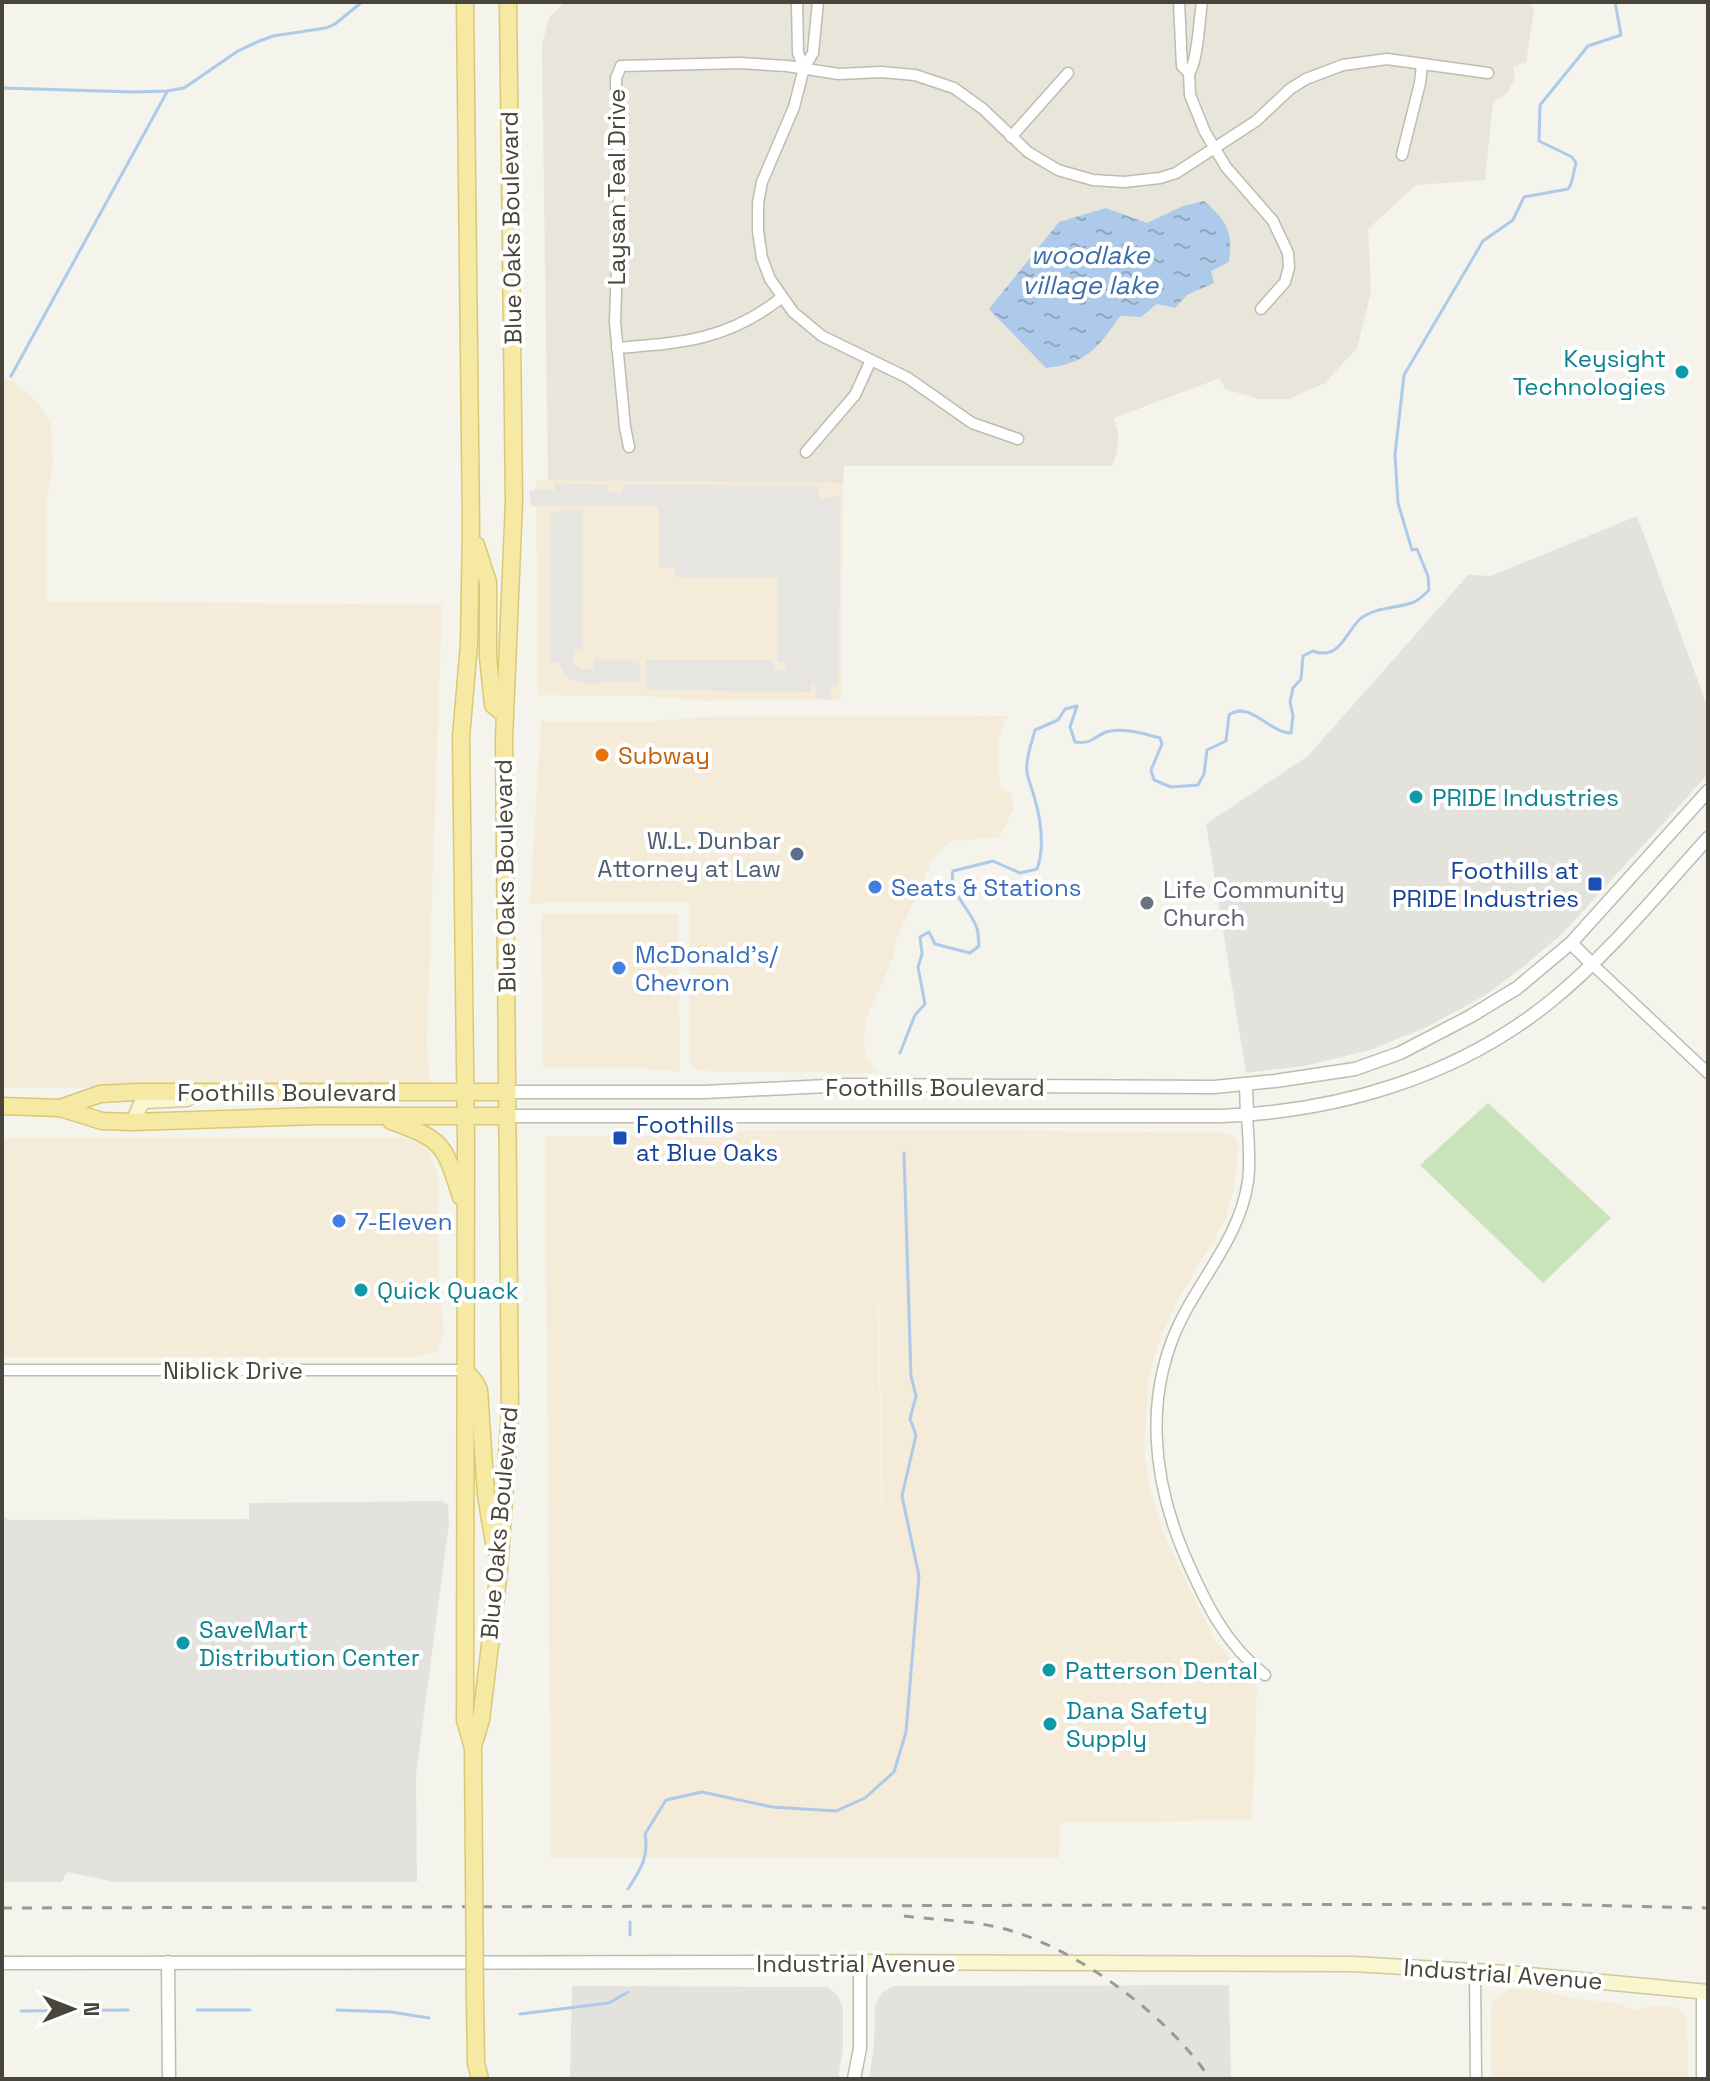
<svg xmlns="http://www.w3.org/2000/svg" width="1710" height="2081" font-family="'Space Grotesk',sans-serif">
  <style>
    .residential { fill: #e8e5da }
    .commercial { fill: #f4ecd9; fill-rule: evenodd }
    .industrial { fill: #e4e2dd }
    .pitch { fill: #cae4b9 }
    .parking { fill: #e7e5e2 }
    .water { fill: url(#water-ripples) }
    .lines { fill: none; stroke-linecap: round; stroke-linejoin: round }
    .stream { stroke: #aecaeb; stroke-width: 3 }
    .minor-casing { stroke: #bfbcaf; stroke-width: 13 }
    .tertiary-casing { stroke: #bfbcaf; stroke-width: 15 }
    .secondary-casing { stroke: #cfc99f; stroke-width: 17 }
    .primary-casing { stroke: #dac974; stroke-width: 19 }
    .minor { stroke: #fff; stroke-width: 10 }
    .tertiary { stroke: #fff; stroke-width: 12 }
    .secondary { stroke: #faf6d0; stroke-width: 14 }
    .primary { stroke: #f5e9a4; stroke-width: 16 }
    .rail { stroke: #999; stroke-width: 3; stroke-dasharray: 10 10; stroke-linecap: butt }
    .primary-bridge-casing { stroke: #dac974; stroke-width: 19; stroke-linecap: butt }
    .primary-bridge { stroke: #f5e9a4; stroke-width: 16 }
    .culture-dot { fill: #0f9aa8; stroke: #fff; stroke-width: 3 }
    .food-dot { fill: #e8710a; stroke: #fff; stroke-width: 3 }
    .service-dot { fill: #5c6f8a; stroke: #fff; stroke-width: 3 }
    .transit-dot { fill: #1a4fb4; stroke: #fff; stroke-width: 3 }
    .shop-dot { fill: #3f7fe0; stroke: #fff; stroke-width: 3 }
    .worship-dot { fill: #6b7280; stroke: #fff; stroke-width: 3 }
    .labels { text-anchor: middle; dominant-baseline: central; stroke-width: 8; stroke-linejoin: round; paint-order: stroke }
    .street-label { font-size: 24px; fill: #48453a; stroke: #fff }
    .culture-label { font-size: 24px; fill: #0d838f; stroke: #fff; text-anchor: start }
    .food-label { font-size: 24px; fill: #c56008; stroke: #fff; text-anchor: start }
    .service-label { font-size: 24px; fill: #4e5e75; stroke: #fff; text-anchor: end }
    .transit-label { font-size: 24px; fill: #164399; stroke: #fff; text-anchor: end }
    .shop-label { font-size: 24px; fill: #366cbe; stroke: #fff; text-anchor: start }
    .worship-label { font-size: 24px; fill: #5b616d; stroke: #fff; text-anchor: start }
    .water-label { font-size: 26px; font-style: italic; fill: #3c6dab; stroke: #fff }
  </style>
  <defs>
    <pattern id="water-ripples" width="26" height="14" patternUnits="userSpaceOnUse" patternTransform="scale(2)"><rect width="26" height="14" fill="#aecaeb"/><path d="M2 4q2-2 4 0t4 0M15 11q2-2 4 0t4 0" fill="none" stroke="#90a6bf"/></pattern>
  </defs>
  <rect width="100%" height="100%" fill="#f4f3ec"/>
  <polygon class="residential" points="565,2 1528,2 1534,9 1526,62 1513,67 1515,78 1507,93 1493,102 1485,180 1416,185 1368,229 1371,292 1357,348 1325,383 1289,399 1259,399 1225,389 1220,378 1114,418 1118,433 1117,452 1112,466 844,466 843,483 548,481 542,45 549,18"/>
  <g class="commercial">
    <polygon points="2,378 14,382 36,401 51,424 53,464 47,501 46,601 442,605 427,1039 430,1085 2,1088"/>
    <polygon points="536,480 843,483 841,700 703,701 649,696 538,695"/>
    <polygon points="1008,716 998,739 998,756 1000,787 1011,794 1014,808 999,837 953,841 943,846 931,863 894,944 894,956 866,1019 864,1041 867,1057 878,1073 697,1071 689,1062 690,902 566,902 530,904 541,721 646,722 701,717"/>
    <polygon points="541,914 678,914 680,1072 636,1068 543,1067"/>
    <path d="M876,1129L1227,1133L1235,1137L1238,1144L1237,1163L1233,1192L1224,1222L1177,1302L1160,1338L1149,1374L1144,1451L1150,1488L1163,1532L1200,1610L1216,1642L1257,1686L1252,1820L1060,1823L1059,1858H551L545,1136H713L738,1131ZM879,1302L882,1457V1560L878,1303Z"/>
    <polygon points="400,1137 416,1142 428,1149 438,1175 439,1282 444,1332 436,1352 421,1357 2,1357 2,1138"/>
    <polygon points="1510,1989 1536,1990 1575,1999 1609,2002 1638,2010 1657,2005 1678,2008 1687,2017 1688,2079 1491,2079 1491,2011 1494,1998"/>
  </g>
  <g class="industrial">
    <polygon points="1637,516 1708,708 1708,774 1563,933 1518,971 1484,996 1425,1028 1370,1050 1304,1066 1246,1073 1206,824 1308,756 1468,575 1491,576"/>
    <polygon points="443,1501 448,1505 449,1523 416,1775 417,1882 116,1882 67,1872 62,1882 2,1882 2,1515 9,1520 249,1519 249,1503"/>
    <polygon points="1229,1985 1231,2079 869,2079 874,2046 875,2005 882,1993 894,1986"/>
    <polygon points="572,1986 827,1987 838,1996 843,2008 843,2047 838,2079 570,2079"/>
  </g>
  <polygon class="pitch" points="1488,1103 1611,1218 1543,1283 1420,1165"/>
  <g class="parking">
    <polygon points="555,483 608,485 608,492 622,493 623,484 818,486 819,499 840,496 839,671 838,687 830,687 831,699 816,698 815,683 811,684 811,692 646,690 646,660 773,660 774,670 786,669 786,662 778,662 778,577 675,577 675,568 659,568 659,506 531,506 529,491 537,489 554,491"/>
    <polygon points="575,509 583,510 582,649 574,650 573,664 581,669 593,669 594,660 639,661 641,683 630,681 584,684 566,677 559,662 550,662 551,513"/>
  </g>
  <path class="water" d="M1204,201C1227,222 1233,229 1229,262L1211,271L1214,283L1187,295L1175,308L1157,304L1141,317L1120,316C1099,347 1086,364 1046,368L989,309L1059,222L1106,208L1147,223L1183,206Z"/>
  <g class="lines">
    <g class="stream">
      <polyline points="2,88 134,92 167,91 184,88 238,51 257,42 273,36 326,28 335,24 362,2"/>
      <polyline points="11,376 167,92"/>
      <path d="M900,1053L915,1015L925,1004L918,967L922,954L920,937L929,932L935,944L970,953L979,946C978,940 979,931 976,926C969,907 948,893 953,871L993,861L1020,873L1037,869C1045,847 1041,820 1034,796C1032,788 1028,780 1027,772C1025,759 1032,742 1035,730L1058,720L1065,709L1077,706L1070,727L1075,742C1093,744 1092,738 1106,732C1122,727 1145,734 1160,738L1162,744L1151,770L1154,780L1171,787L1198,785L1204,774L1207,750L1226,741L1229,715C1249,700 1270,733 1291,733L1293,716L1290,702L1293,688L1301,679L1303,656L1313,651C1340,661 1345,633 1360,619C1376,606 1397,609 1414,602C1419,600 1425,594 1429,590L1428,576L1417,549L1412,550L1398,503L1395,455L1404,375L1483,241L1513,220L1524,197L1568,189L1571,184L1576,163L1572,157L1539,141L1540,105L1588,46L1621,35L1615,2"/>
      <path d="M628,1889C641,1869 649,1857 645,1834L666,1800L702,1792L772,1807L836,1811L865,1798L894,1772L906,1732L919,1576L902,1496L916,1435L910,1419L916,1396L911,1376L904,1153"/>
      <polyline points="630,1922 630,1935"/>
      <polyline points="197,2010 250,2010"/>
      <polyline points="337,2010 391,2012 429,2018"/>
      <polyline points="21,2011 128,2010"/>
      <polyline points="520,2014 609,2003 628,1992"/>
    </g>
    <g class="minor-casing">
      <g id="minor">
        <polyline points="797,2 798,53 804,68"/>
        <polyline points="818,2 813,53 804,68 794,107 762,182 758,203 758,231 762,258 770,279 793,312 822,336 908,378 972,423 1018,439"/>
        <polyline points="1179,2 1182,66 1189,73 1190,95 1205,132 1226,167 1273,221 1288,253 1289,267 1285,282 1261,309"/>
        <path d="M1189,73C1198,61 1199,20 1202,2"/>
        <polyline points="1011,137 1068,73"/>
        <polyline points="1402,155 1420,83 1422,65"/>
        <path d="M617,348C682,343 728,340 781,298"/>
        <polyline points="629,447 625,427 615,322 619,209 616,78 621,66 740,63 787,66 839,74 881,72 915,75 954,88 983,109 1028,152 1058,170 1093,180 1124,182 1160,178 1176,173 1256,121 1290,89 1306,79 1343,65 1387,59 1488,73"/>
        <polyline points="806,452 855,395 871,360"/>
        <polyline points="1591,963 1708,1073"/>
        <path d="M1247,1114C1248,1136 1251,1160 1248,1181C1241,1232 1206,1272 1183,1316C1143,1393 1152,1479 1185,1556C1205,1602 1225,1644 1265,1675"/>
        <polyline points="2,1370 464,1370"/>
        <polyline points="1475,1971 1476,2079"/>
        <polyline points="1702,1991 1702,2079"/>
      </g>
    </g>
    <g class="tertiary-casing">
      <g id="tertiary">
        <polyline points="1571,943 1591,963"/>
        <polyline points="1246,1084 1247,1114"/>
        <polyline points="508,1092 705,1092 847,1085 1214,1087 1275,1081 1355,1069 1400,1053 1471,1016 1517,988 1571,943 1708,791"/>
        <path d="M508,1116H1222C1340,1111 1457,1077 1551,1001C1609,954 1658,893 1708,838"/>
        <polyline points="168,1962 169,2079"/>
        <polyline points="2,1963 860,1962 860,2048 854,2079"/>
      </g>
    </g>
    <g class="secondary-casing">
      <g id="secondary">
        <polyline points="133,1122 141,1104 146,1101 187,1099 190,1096"/>
        <polyline points="860,1962 1353,1964 1508,1973 1708,1992"/>
      </g>
    </g>
    <g class="primary-casing">
      <g id="primary">
        <polyline points="465,2 471,528 469,644 461,737 466,1144 465,1720 473,1748 474,1866"/>
        <polyline points="476,545 488,582 488,657 493,705 505,715"/>
        <polyline points="2,1106 60,1108 102,1121 133,1122 318,1116 508,1116"/>
        <polyline points="60,1108 100,1094 136,1092 508,1092"/>
        <path d="M391,1121C444,1140 444,1144 461,1197"/>
        <polyline points="464,1370 475,1382 479,1390 486,1495 495,1549"/>
        <polyline points="473,1746 481,1720 499,1570 510,1412 504,739 514,501 508,2"/>
        <polyline points="475,2001 476,2063 480,2079"/>
      </g>
    </g>
    <use href="#minor" class="minor"/>
    <use href="#tertiary" class="tertiary"/>
    <use href="#secondary" class="secondary"/>
    <use href="#primary" class="primary"/>
    <g class="rail">
      <polyline points="2,1908 1536,1904 1708,1908"/>
      <path d="M904,1916C936,1920 969,1920 1001,1928C1074,1946 1169,2016 1210,2079"/>
    </g>
    <g class="primary-bridge-casing">
      <polyline id="primary-bridge" points="474,1866 475,2001"/>
    </g>
    <use href="#primary-bridge" class="primary-bridge"/>
  </g>
  <g class="culture-dot">
    <circle cx="1682" cy="372" r="8"/>
    <circle cx="1416" cy="797" r="8"/>
    <circle cx="361" cy="1290" r="8"/>
    <circle cx="183" cy="1643" r="8"/>
    <circle cx="1049" cy="1670" r="8"/>
    <circle cx="1050" cy="1724" r="8"/>
  </g>
  <circle class="food-dot" cx="602" cy="755" r="8"/>
  <circle class="service-dot" cx="797" cy="854" r="8"/>
  <g class="transit-dot">
    <rect x="1587" y="876" width="16" height="16" rx="4"/>
    <rect x="612" y="1130" width="16" height="16" rx="4"/>
  </g>
  <g class="shop-dot">
    <circle cx="875" cy="887" r="8"/>
    <circle cx="619" cy="968" r="8"/>
    <circle cx="339" cy="1221" r="8"/>
  </g>
  <circle class="worship-dot" cx="1147" cy="903" r="8"/>
  <g class="labels">
    <g class="street-label">
      <text transform="translate(616 187) rotate(-90)">Laysan Teal Drive</text>
      <text transform="translate(511 228) rotate(-91)">Blue Oaks Boulevard</text>
      <text transform="translate(505 876) rotate(-91)">Blue Oaks Boulevard</text>
      <text x="935" y="1087">Foothills Boulevard</text>
      <text x="287" y="1092">Foothills Boulevard</text>
      <text x="233" y="1370">Niblick Drive</text>
      <text transform="translate(499 1523) rotate(-85)">Blue Oaks Boulevard</text>
      <text x="856" y="1963">Industrial Avenue</text>
      <text transform="translate(1503 1974) rotate(4)">Industrial Avenue</text>
    </g>
    <g class="culture-label">
      <text x="1666" y="358" text-anchor="end">Keysight<tspan x="1666" dy="28">Technologies</tspan></text>
      <text x="1432" y="797">PRIDE Industries</text>
      <text x="377" y="1290">Quick Quack</text>
      <text x="199" y="1629">SaveMart<tspan x="199" dy="28">Distribution Center</tspan></text>
      <text x="1065" y="1670">Patterson Dental</text>
      <text x="1066" y="1710">Dana Safety<tspan x="1066" dy="28">Supply</tspan></text>
    </g>
    <g class="food-label">
      <text x="618" y="755">Subway</text>
    </g>
    <g class="service-label">
      <text x="781" y="840">W.L. Dunbar<tspan x="781" dy="28">Attorney at Law</tspan></text>
    </g>
    <g class="transit-label">
      <text x="1579" y="870">Foothills at<tspan x="1579" dy="28">PRIDE Industries</tspan></text>
      <text x="636" y="1124" text-anchor="start">Foothills<tspan x="636" dy="28">at Blue Oaks</tspan></text>
    </g>
    <g class="shop-label">
      <text x="891" y="887">Seats &amp; Stations</text>
      <text x="635" y="954">McDonald's/<tspan x="635" dy="28">Chevron</tspan></text>
      <text x="355" y="1221">7-Eleven</text>
    </g>
    <g class="worship-label">
      <text x="1163" y="889">Life Community<tspan x="1163" dy="28">Church</tspan></text>
    </g>
    <g class="water-label">
      <text x="1090" y="255">woodlake<tspan x="1090" dy="30">village lake</tspan></text>
    </g>
  </g>
  <rect width="1710" height="2081" fill="none" stroke="#48453a" stroke-width="8"/>
  <g transform="translate(72 2009) rotate(90)" stroke="#ffffff" stroke-width="6" paint-order="stroke">
  <path d="M0-6L14 30L0 20L-14 30Z" fill="#48453a"/>
  <text y="-12" font-size="22" font-weight="bold" text-anchor="middle" fill="#48453a">N</text>
  </g>
</svg>
